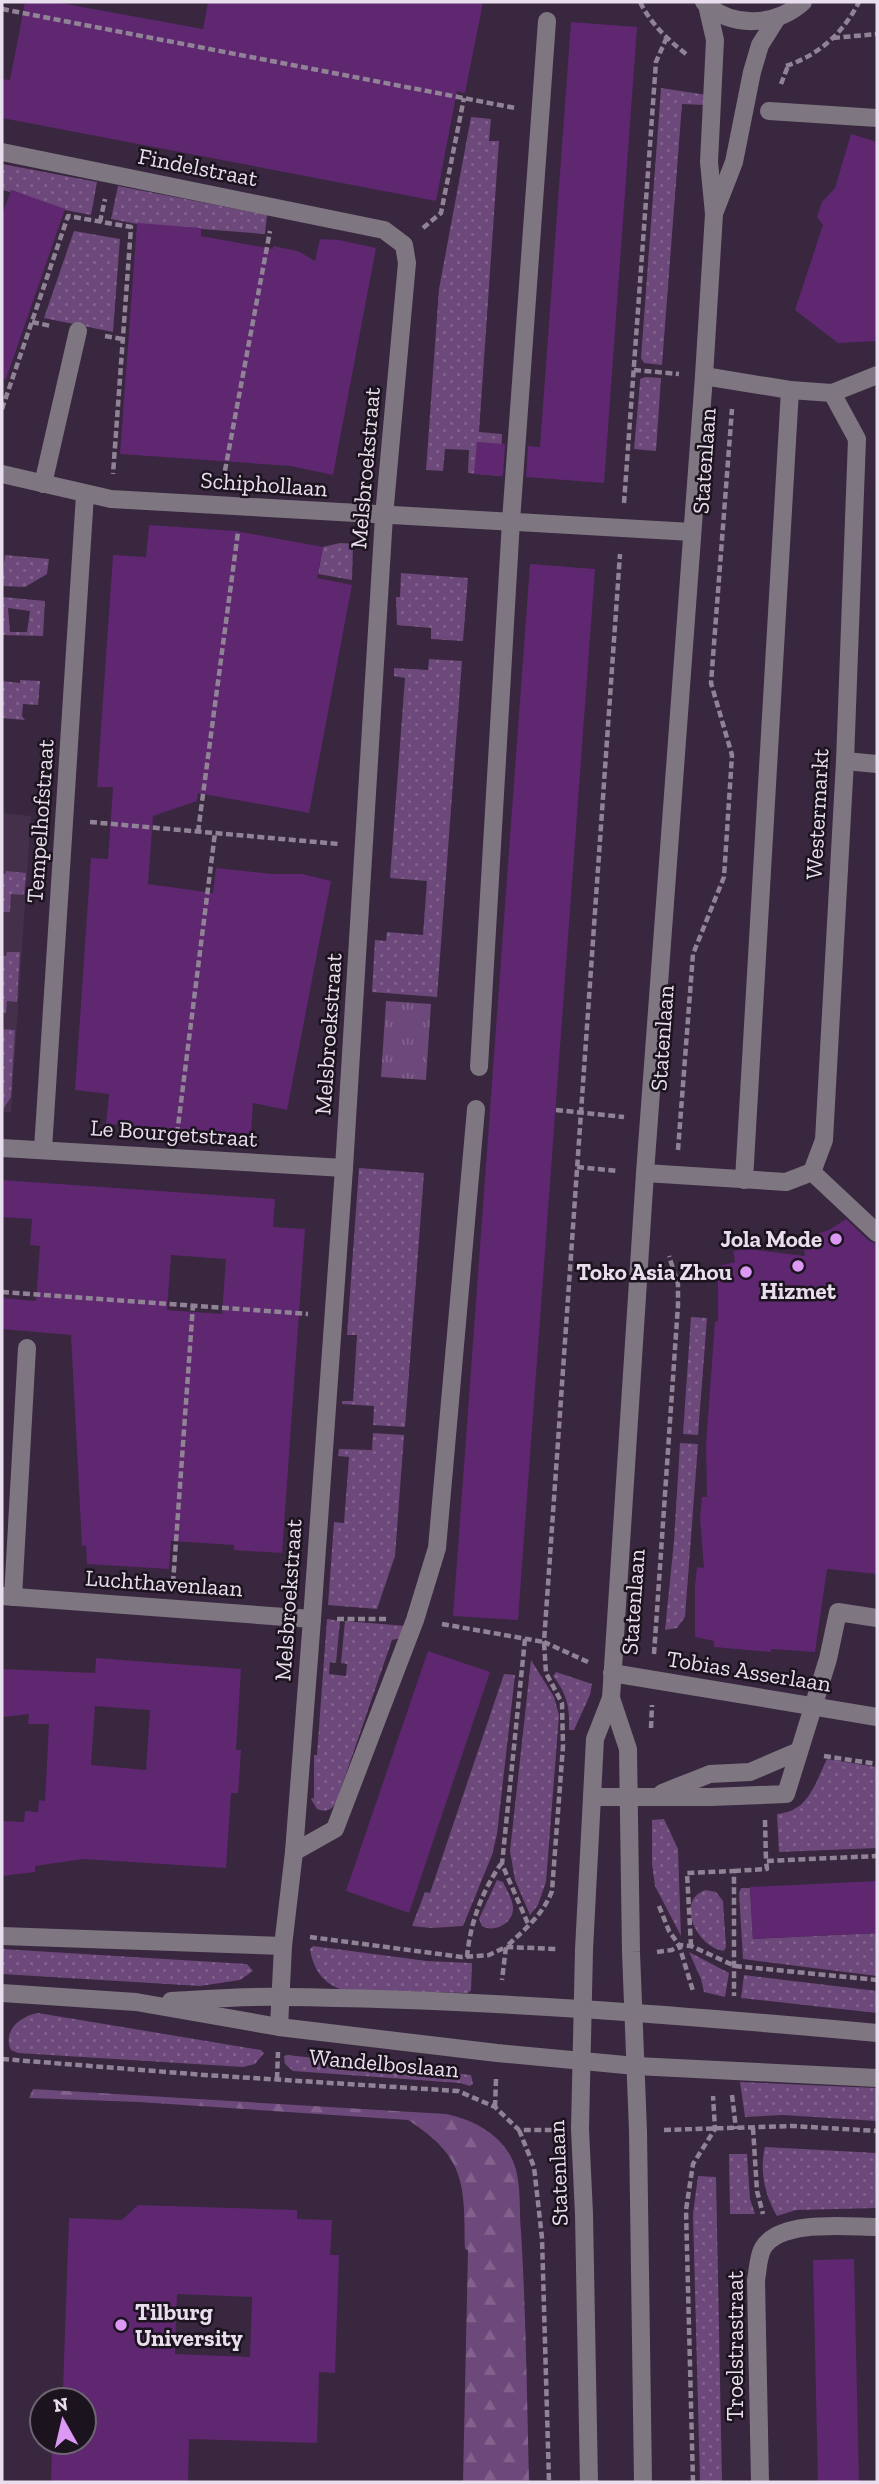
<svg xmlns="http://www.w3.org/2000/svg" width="879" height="2484" font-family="'Zilla Slab',serif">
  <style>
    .built { fill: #44304b }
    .grass { fill: url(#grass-dots); fill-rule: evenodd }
    .forest { fill: url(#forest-firs) }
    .park { fill: url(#park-tufts) }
    .building { fill: #5e2770; fill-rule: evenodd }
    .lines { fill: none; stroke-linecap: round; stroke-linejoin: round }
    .path { stroke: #918396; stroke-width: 4.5; stroke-dasharray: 7 3.5; stroke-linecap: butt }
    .minor { stroke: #7e7681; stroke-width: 18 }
    .poi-dot { fill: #dc99f4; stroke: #1b141e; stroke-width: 2.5 }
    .labels { text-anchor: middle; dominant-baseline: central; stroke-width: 5; stroke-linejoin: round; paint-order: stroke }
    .street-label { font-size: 23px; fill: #e9deed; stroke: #1b141e }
    .poi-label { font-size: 23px; font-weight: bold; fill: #e9deed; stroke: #1b141e; text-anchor: end }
  </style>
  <defs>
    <pattern id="grass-dots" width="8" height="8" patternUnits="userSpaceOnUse" patternTransform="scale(1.75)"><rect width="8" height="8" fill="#6d487a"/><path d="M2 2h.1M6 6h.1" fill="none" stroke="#82628d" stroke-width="1.8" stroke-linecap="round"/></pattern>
    <pattern id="forest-firs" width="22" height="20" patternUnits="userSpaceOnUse" patternTransform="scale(1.75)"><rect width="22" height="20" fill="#6d487a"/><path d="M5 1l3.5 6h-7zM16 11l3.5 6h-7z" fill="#82628d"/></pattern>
    <pattern id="park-tufts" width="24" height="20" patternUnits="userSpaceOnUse" patternTransform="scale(1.75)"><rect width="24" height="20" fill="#6d487a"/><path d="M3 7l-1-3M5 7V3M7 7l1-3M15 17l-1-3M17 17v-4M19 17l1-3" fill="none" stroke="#82628d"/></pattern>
  </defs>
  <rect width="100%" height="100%" fill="#38273e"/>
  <polygon class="built" points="2,813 31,816 11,1112 2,1112"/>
  <g class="grass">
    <polygon points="661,88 707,95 706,105 682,104 662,365 644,363 641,358"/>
    <polygon points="471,117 491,119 489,141 499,141 479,432 502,434 500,476 468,473 469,450 445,449 443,471 426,470 439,289"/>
    <polygon points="2,164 97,182 91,215 65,210 11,190 10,192 2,190"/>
    <polygon points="118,186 267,215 265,234 137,224 111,219"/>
    <polygon points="74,231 120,239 113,332 44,318"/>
    <polygon points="645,377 661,378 656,451 634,449 640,382 640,379"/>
    <polygon points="340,543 353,544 352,580 318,574 323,547"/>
    <polygon points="5,555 49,559 47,574 25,587 2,586"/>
    <polygon points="401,573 468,578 463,641 431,639 431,628 397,625 396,597 400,597"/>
    <path d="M2,597L45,601L43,636L2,635ZM8,608L30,611L27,632H10Z"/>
    <polygon points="429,659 462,661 437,997 372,992 375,940 386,941 387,932 423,935 427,881 390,878 405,678 394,676 394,668 428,670"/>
    <polygon points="20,680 40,681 38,705 23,704 22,716 25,720 2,718 2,681 20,683"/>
    <polygon points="6,871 26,873 24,895 11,894 10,912 2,912 2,874 5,874"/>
    <polygon points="7,952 20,952 17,1002 7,1001 6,1013 2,1012 2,956 6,956"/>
    <polygon points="2,1029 15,1030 11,1097 2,1111"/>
    <polygon points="359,1168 424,1173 405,1427 373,1425 374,1406 342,1404 342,1401 353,1401 357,1335 347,1335"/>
    <polygon points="691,1317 707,1318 698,1435 683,1434"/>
    <polygon points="373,1433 404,1435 395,1556 377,1609 328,1605 334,1522 344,1523 349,1457 338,1456 339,1449 372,1450"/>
    <polygon points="680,1443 698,1444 685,1617 677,1628 665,1630 674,1541"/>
    <path d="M327,1619L340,1621L336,1663L330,1662L329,1674L346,1676L347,1664L341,1663L345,1621L406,1626L401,1638L392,1640L336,1803C331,1811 325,1812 317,1809L311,1799L314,1798V1755H317Z"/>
    <polygon points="531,1660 554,1697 559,1715 546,1882 538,1905 530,1915 515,1880 510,1851"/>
    <path d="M556,1672L592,1684L590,1695L574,1730H569C570,1707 567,1694 553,1676Z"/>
    <polygon points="504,1674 515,1675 497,1834 492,1855 463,1926 431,1928 412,1926 425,1892 430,1893"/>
    <path d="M827,1759L877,1767V1848L779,1852L777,1814C809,1811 814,1785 827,1759Z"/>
    <polygon points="664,1819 678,1849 681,1936 655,1886 652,1864 652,1820"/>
    <path d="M497,1880L503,1882C506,1889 514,1901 513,1910C512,1924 493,1933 482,1926L479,1919Z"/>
    <polygon points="741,1888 750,1888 753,1939 877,1933 877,1976 743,1959 739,1893"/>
    <path d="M705,1890L716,1892L723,1901L726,1947L724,1951C698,1948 674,1902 705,1890Z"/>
    <path d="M313,1946L427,1961L472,1963L471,1990L468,1993L342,1990C323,1983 313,1969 310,1949Z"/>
    <polygon points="2,1949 247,1964 253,1971 240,1980 200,1986 2,1974"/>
    <polygon points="689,1952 729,1973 725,1997 704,1992 701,1979"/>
    <polygon points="744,1975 877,1991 877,2013 741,1998"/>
    <path d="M38,2013L261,2050L264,2053L255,2064L243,2067L18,2053L11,2050C2,2031 20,2016 38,2013Z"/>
    <polygon points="287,2055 471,2075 473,2084 470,2086 460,2083 293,2071 285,2064 284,2056"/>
    <polygon points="740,2082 877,2088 877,2121 783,2115 745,2117"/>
    <path d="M765,2147L877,2153V2208L796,2210L777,2216C765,2196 759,2170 765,2147Z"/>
    <polygon points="729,2154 747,2154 750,2199 755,2214 730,2214"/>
    <polygon points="698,2176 716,2177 722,2482 700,2482 693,2214"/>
  </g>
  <path class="forest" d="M33,2089L446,2114C471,2119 499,2133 511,2157C522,2177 519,2208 521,2231C526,2314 527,2398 529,2482H463L468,2250L465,2249C464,2185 467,2158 408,2120L139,2102L29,2098Z"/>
  <polygon class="park" points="386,1001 431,1004 426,1080 381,1077"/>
  <g class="building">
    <polygon points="25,2 55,2 203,29 208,2 483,2 465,93 457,91 436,201 2,118 2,79 10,80"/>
    <polygon points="571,22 637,27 604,483 526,477 528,446 540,447"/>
    <polygon points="851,134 877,142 877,341 838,343 795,310 823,225 817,217 822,202 835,188"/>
    <polygon points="11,190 65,209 6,379 2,378 2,215"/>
    <polygon points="137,223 201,228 201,236 273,249 273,246 298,251 315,261 320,239 339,240 376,248 333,475 291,466 120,454"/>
    <polygon points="477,442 505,444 503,476 474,474"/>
    <polygon points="149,525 236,531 323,547 317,578 352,585 309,813 198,793 197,801 153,816 148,884 213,893 216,868 272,874 302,874 331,881 287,1110 253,1103 251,1134 106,1124 109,1094 75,1090 91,858 108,859 113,787 97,787 113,555 146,557"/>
    <polygon points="530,564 595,569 518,1620 453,1616"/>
    <path d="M2,1180L275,1199L273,1227L305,1229L282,1553L234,1550V1545L171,1541L169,1569L87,1564L86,1545L82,1546L71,1335L2,1329V1298L36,1301L40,1246L30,1245L32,1219L2,1217ZM171,1255L226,1259L222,1314L167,1310Z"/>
    <polygon points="846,1219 869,1241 877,1244 877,1574 827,1569 815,1652 771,1649 771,1652 714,1647 714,1641 695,1637 695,1586 697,1567 704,1568 700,1518 702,1497 707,1497 706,1444 715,1322 718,1321 718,1266 735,1262 733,1251 749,1249 805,1256 802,1239 829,1230"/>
    <polygon points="428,1651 490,1672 409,1913 346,1891"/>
    <path d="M96,1658L241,1669L236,1750H241L238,1793H231L226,1868L83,1859L35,1866V1872L2,1876V1821L24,1822L25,1811L38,1812L39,1800L45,1801L49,1724H28L29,1714L2,1717V1669L95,1673ZM95,1706L150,1710L146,1770L91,1765Z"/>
    <polygon points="877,1881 877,1933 753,1939 750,1887"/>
    <path d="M138,2205L297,2210V2219L332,2220L330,2255H339L335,2373L319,2372L317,2443L189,2439L188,2482H51L52,2442H84V2400H54V2397L63,2389L69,2218L122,2220ZM177,2294L252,2297L250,2357L175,2354Z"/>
    <polygon points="854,2259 859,2482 818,2482 813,2260"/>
  </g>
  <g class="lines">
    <g class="path">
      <path d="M640,2C651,24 667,39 686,54"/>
      <polyline points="2,9 515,108"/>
      <polyline points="833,38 877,34"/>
      <path d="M786,66C819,55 843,33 859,2"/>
      <polyline points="781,84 788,66"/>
      <polyline points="100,222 105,199"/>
      <polyline points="423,228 441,213 464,98"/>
      <polyline points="32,322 51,326"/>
      <polyline points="105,336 122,339"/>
      <polyline points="634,370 679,374"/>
      <polyline points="2,409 68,216 131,227 113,474"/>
      <polyline points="223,481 270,231"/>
      <polyline points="624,503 656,62 666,39"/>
      <polyline points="90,822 339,844"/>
      <polyline points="198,832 238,532"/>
      <polyline points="556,1110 624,1117"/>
      <polyline points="177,1134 215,833"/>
      <polyline points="678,1150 693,954 724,877 732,755 711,683 732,409"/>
      <polyline points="577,1167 618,1171"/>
      <polyline points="2,1292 308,1314"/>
      <polyline points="173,1583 193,1305"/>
      <polyline points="337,1619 388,1619"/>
      <path d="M442,1624L544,1642L546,1673L562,1703L563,1746L552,1891C543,1915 524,1930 506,1947L502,1980"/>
      <polyline points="525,1639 502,1864 529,1926"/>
      <polyline points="654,1654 678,1305 678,1284 669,1256"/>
      <polyline points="588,1662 544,1642 620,554"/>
      <polyline points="651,1728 652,1705"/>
      <polyline points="824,1756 877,1764"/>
      <polyline points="765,1820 766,1861"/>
      <polyline points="734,1871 767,1869 766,1861 877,1856"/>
      <polyline points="659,1906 669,1931 679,1945 693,1991"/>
      <polyline points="310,1937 462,1957 489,1955 506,1947 557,1949"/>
      <polyline points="691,1946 687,1873 734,1871 734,1996"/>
      <polyline points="657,1952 672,1950 679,1945 691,1946 735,1966 877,1980"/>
      <path d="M467,1957C470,1924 482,1891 501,1864"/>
      <polyline points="2,2059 205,2075 458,2091 495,2107 519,2130 554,2130"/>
      <polyline points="277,2079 278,2052"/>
      <polyline points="732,2095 736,2129"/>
      <polyline points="495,2107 496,2079"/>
      <polyline points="753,2128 757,2191 763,2214"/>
      <polyline points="519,2130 534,2167 542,2238 549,2482"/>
      <polyline points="664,2130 792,2126 877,2131"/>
      <polyline points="693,2482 686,2210 693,2164 715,2129 713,2096"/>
    </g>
    <g class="minor">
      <path d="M704,2C731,29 776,26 803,2"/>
      <polyline points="769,111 877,118"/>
      <polyline points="2,152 384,230 404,245 407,263 384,516 344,1168 312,1619 294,1852 283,1946 279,2027"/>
      <polyline points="715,211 734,162 752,72 760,45 777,18"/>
      <polyline points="832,393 877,375"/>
      <polyline points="2,474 111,499 692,532"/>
      <polyline points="43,484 78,331"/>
      <polyline points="845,761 877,764"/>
      <polyline points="479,1067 511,521 547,21"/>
      <polyline points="2,1148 344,1168"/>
      <polyline points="43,1149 85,495"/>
      <polyline points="812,1172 877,1233"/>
      <polyline points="645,1173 786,1182 812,1172 824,1140 845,761 857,439 832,393 790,390 704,376"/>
      <polyline points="744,1180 790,390"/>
      <polyline points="2,1596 312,1619"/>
      <polyline points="13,1597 27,1348"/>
      <polyline points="612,1673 877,1717"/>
      <polyline points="611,1698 628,1749 631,1952 638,2131 643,2482"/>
      <polyline points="662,1793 710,1774 750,1772 799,1751"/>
      <polyline points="592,1797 711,1797 786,1794 828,1659 838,1612 877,1618"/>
      <polyline points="294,1852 335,1829 415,1620 437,1548 476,1109"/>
      <polyline points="2,1936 283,1946"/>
      <polyline points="2,1993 136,2002 279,2027 497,2053 636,2066 877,2078"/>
      <path d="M171,2001C208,1999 245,1996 283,1997C481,1999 679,2015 877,2033"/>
      <polyline points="589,2482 584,2214 580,2129 584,1950 595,1739 611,1698 645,1173 704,376 714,214 709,162 715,40 707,5"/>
      <path d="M760,2482L756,2280C758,2270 758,2256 763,2248C780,2219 848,2227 877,2227"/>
    </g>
  </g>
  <g class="poi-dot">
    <circle cx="836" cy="1239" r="7"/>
    <circle cx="798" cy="1266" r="7"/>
    <circle cx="746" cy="1272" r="7"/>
    <circle cx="121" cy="2325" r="7"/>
  </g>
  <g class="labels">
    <g class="street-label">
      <text transform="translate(198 167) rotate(11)">Findelstraat</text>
      <text transform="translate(704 461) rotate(-86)">Statenlaan</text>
      <text transform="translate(365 468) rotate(-85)">Melsbroekstraat</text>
      <text transform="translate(264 484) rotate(4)">Schiphollaan</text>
      <text transform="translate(817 814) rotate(-87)">Westermarkt</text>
      <text transform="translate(40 821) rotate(-86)">Tempelhofstraat</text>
      <text transform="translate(328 1034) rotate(-86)">Melsbroekstraat</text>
      <text transform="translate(662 1038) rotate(-86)">Statenlaan</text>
      <text transform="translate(174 1133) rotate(4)">Le Bourgetstraat</text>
      <text transform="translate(164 1583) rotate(4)">Luchthavenlaan</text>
      <text transform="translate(288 1600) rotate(-86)">Melsbroekstraat</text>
      <text transform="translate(633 1602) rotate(-86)">Statenlaan</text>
      <text transform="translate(749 1671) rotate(9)">Tobias Asserlaan</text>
      <text transform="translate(384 2063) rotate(5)">Wandelboslaan</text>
      <text transform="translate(558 2173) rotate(-92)">Statenlaan</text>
      <text transform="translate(735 2346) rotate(-90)">Troelstrastraat</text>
    </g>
    <g class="poi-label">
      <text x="822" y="1239">Jola Mode</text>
      <text x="732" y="1272">Toko Asia Zhou</text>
      <text x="798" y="1291" text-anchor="middle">Hizmet</text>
      <text x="135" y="2312" text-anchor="start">Tilburg<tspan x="135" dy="26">University</tspan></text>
    </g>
  </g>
  <rect width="879" height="2484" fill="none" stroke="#e9deed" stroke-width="7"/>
  <g transform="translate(63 2421) rotate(352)"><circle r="33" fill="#1b141e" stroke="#6d6571" stroke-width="2"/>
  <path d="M0-5L12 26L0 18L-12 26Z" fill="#dc99f4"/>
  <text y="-10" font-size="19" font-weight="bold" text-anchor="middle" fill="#e9deed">N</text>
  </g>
</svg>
